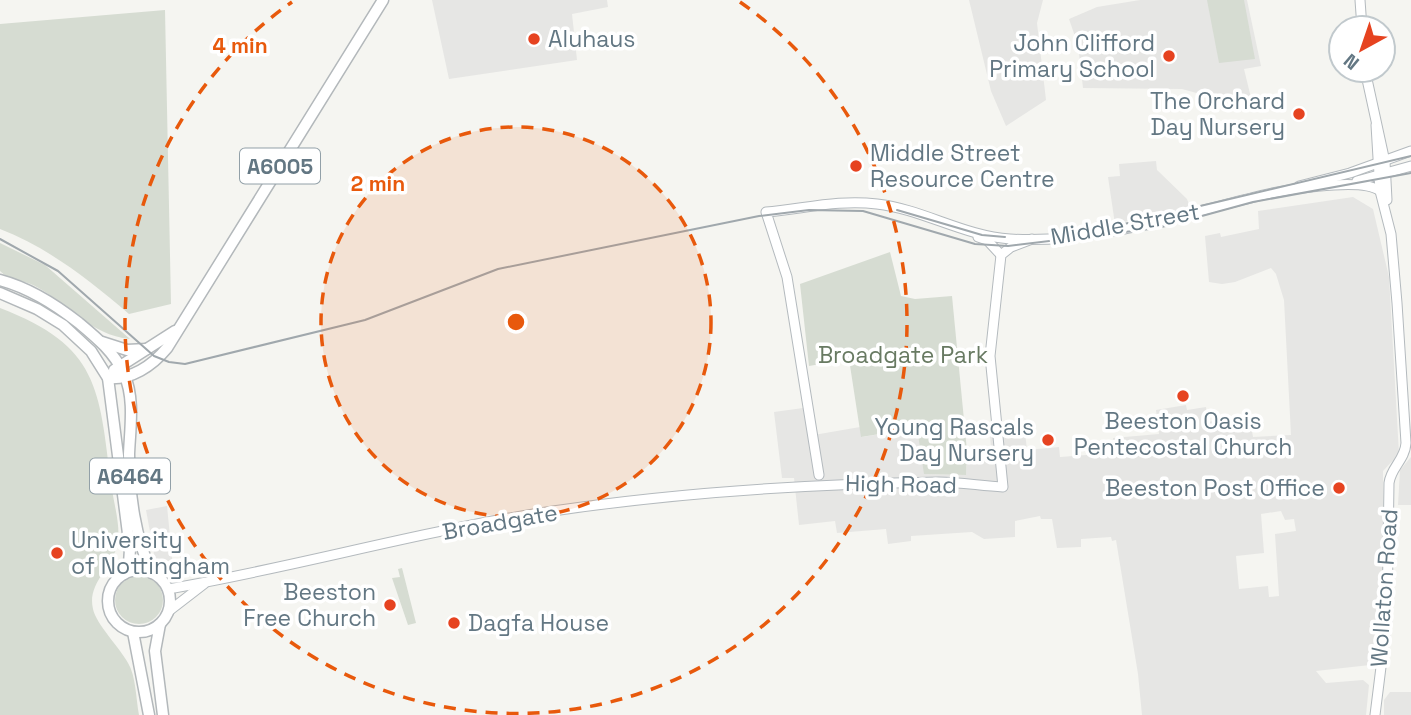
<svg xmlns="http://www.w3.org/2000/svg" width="1411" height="715" font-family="'Space Grotesk',sans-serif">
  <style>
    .built { fill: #e6e6e4; fill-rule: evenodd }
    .green { fill: #d6dcd2 }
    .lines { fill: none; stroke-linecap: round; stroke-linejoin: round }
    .secondary-casing { stroke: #b4babe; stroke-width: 11 }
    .primary-casing { stroke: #b3b8bb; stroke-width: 13 }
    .secondary { stroke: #fff; stroke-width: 9 }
    .primary { stroke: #fff; stroke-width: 10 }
    .tram { stroke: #a0a8ad; stroke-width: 2 }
    .ring { fill: none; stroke: #e8590c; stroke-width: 3.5; stroke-dasharray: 12 9 }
    .poi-dot { fill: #e64320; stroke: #fff; stroke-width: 2.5 }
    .labels { text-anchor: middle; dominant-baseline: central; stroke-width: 7; stroke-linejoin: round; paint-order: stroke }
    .shield { fill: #fff; stroke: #92a0a8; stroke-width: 2 }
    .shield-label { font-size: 21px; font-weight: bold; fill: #637783 }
    .poi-label { font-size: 23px; fill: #637783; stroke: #fff; text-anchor: end }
    .street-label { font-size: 23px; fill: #637783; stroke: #fff }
    .park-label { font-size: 23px; fill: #687a62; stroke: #fff }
    .centre { fill: #e8590c; stroke: #fff; stroke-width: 3.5 }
    .ring-label { font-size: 21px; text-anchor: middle; font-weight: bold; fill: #e8590c; stroke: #fff; stroke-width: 7; stroke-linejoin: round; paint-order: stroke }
  </style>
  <rect width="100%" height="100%" fill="#f5f5f1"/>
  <g class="built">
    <polygon points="432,0 607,0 608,7 572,14 577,60 449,79"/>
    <polygon points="969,0 1043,0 1037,23 1046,100 1006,126 991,91"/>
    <polygon points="1140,0 1247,0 1261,66 1244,69 1252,102 1236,104 1182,89 1083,88 1078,45 1069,19 1097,7"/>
    <polygon points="1156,161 1157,170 1187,199 1190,207 1115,224 1108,177 1120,176 1119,164"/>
    <path d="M1353,197L1373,209L1389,277L1399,454L1383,471V568L1379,624L1370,665L1316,671L1326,683L1363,680L1369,685L1366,715H1142L1138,674L1116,540L1112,541L1111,537L1081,539V547L1057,548L1052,519H1041L1040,516L1015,521V537L984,539L972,532L911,536V541L888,544L886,529L837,533L835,521L799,525L794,478H782L774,412L803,408L808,436L860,427L862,437L918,428L925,474L966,475L967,451L991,448L990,435L1025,432L1027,450L1059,447L1060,457L1113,453V438L1159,434L1156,410L1186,405L1187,410L1206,407L1208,422L1249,415L1253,437L1291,435L1284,300L1276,274L1271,268L1235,282L1222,284L1209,282L1205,236L1220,233L1221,237L1259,229L1258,211ZM1281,511L1285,520L1294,519L1296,531L1275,534L1279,596L1269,597L1268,586L1239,589L1236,556L1264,553L1261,514Z"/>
    <polygon points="1411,457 1411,505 1398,505 1400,470"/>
    <polygon points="167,506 174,577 155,559 146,510"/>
    <polygon points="1390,692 1411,692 1411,715 1384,715 1384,700"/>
  </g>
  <g class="green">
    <polygon points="1207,0 1244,0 1255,59 1219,63"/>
    <path d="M165,10L171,304L129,314C89,280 49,248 0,229V24Z"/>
    <path d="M0,243L45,265L130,339C90,335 69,304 35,286C24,280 9,281 0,271Z"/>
    <polygon points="890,252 901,296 915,299 952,296 967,451 966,475 924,474 917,428 861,437 849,359 809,366 800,284"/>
    <path d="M0,308C99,346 99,388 111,483C113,501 122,529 117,546C111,569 87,584 93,609C96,624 120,648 128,663C136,676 136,699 139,715H0Z"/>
    <polygon points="402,568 416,623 408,625 392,578 400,577 398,569"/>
    <circle cx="139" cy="600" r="24"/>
  </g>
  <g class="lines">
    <g class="secondary-casing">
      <g id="secondary">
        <polyline points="1360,0 1362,28"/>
        <polyline points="1365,70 1385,162 1387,200"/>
        <polyline points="1357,181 1411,166"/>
        <polyline points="1299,186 1350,173 1411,151"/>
        <polyline points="978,237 987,240 1001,255"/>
        <path d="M819,475L787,277L766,212C803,209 839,199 877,204C922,209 964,236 1010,239C1092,244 1172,217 1251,198C1276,191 1361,176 1380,191"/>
        <path d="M168,589C297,567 423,530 553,511C681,492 810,484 939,482C960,482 982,486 1003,487L990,356L1001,255L1011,247L1032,239"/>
        <polyline points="169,611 204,584"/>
        <path d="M1375,715L1387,619L1389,483C1391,467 1405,460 1406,443L1397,303L1391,234L1380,191L1376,125"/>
      </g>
    </g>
    <g class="primary-casing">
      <g id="primary">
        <path d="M0,280C30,288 55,304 79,323C97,338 114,352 124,374C135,398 130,429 129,454C129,492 135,539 152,573"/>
        <polyline points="0,293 37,309 63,325 91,351 108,378 130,549 129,564 124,574"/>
        <polyline points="102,342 127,350 147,349"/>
        <polyline points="114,370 175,331"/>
        <path d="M108,378C131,380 152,366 167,348L383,0"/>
        <circle cx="139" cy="601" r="31"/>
        <polyline points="160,624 155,651 163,715"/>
        <polyline points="133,632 149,715"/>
      </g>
    </g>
    <use href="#secondary" class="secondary"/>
    <use href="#primary" class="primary"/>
    <g class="tram">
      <polyline points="897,210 982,235 1005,237"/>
      <polyline points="1120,225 1411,156"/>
      <polyline points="0,239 58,271 154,356 169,362 185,364 365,320 498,269 759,216 809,210 863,211 975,244 1008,246 1158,228 1253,202 1411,173"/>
    </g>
  </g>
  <circle cx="516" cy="322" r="195" fill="#e8590c" fill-opacity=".12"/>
  <g class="ring">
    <circle cx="516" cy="322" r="195"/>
    <path d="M740 2A391 391 0 1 1 292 2"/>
  </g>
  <g class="poi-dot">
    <circle cx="534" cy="39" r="7"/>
    <circle cx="1169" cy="56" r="7"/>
    <circle cx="1299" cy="114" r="7"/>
    <circle cx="856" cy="166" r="7"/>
    <circle cx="1183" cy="396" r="7"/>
    <circle cx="1048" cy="440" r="7"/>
    <circle cx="1339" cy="488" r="7"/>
    <circle cx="57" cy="553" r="7"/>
    <circle cx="390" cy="605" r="7"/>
    <circle cx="454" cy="623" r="7"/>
  </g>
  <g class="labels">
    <g class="shield">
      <rect x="240" y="148.5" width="80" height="35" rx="5"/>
      <rect x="90" y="458.5" width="80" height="35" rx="5"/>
    </g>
    <g class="shield-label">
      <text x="280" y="166">A6005</text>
      <text x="130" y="476">A6464</text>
    </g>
    <g class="poi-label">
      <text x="548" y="39" text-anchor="start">Aluhaus</text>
      <text x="1155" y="43">John Clifford<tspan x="1155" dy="26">Primary School</tspan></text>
      <text x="1285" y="101">The Orchard<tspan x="1285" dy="26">Day Nursery</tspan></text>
      <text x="870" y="153" text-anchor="start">Middle Street<tspan x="870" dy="26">Resource Centre</tspan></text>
      <text x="1183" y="421" text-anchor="middle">Beeston Oasis<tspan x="1183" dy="26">Pentecostal Church</tspan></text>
      <text x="1034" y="427">Young Rascals<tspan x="1034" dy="26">Day Nursery</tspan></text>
      <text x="1325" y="488">Beeston Post Office</text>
      <text x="71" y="540" text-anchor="start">University<tspan x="71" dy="26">of Nottingham</tspan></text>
      <text x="376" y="592">Beeston<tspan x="376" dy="26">Free Church</tspan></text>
      <text x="468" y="623" text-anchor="start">Dagfa House</text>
    </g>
    <g class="street-label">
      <text transform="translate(1125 224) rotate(-10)">Middle Street</text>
      <text transform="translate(901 484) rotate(1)">High Road</text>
      <text transform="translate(500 522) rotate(-10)">Broadgate</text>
      <text transform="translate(1384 588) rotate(-86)">Wollaton Road</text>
    </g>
    <g class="park-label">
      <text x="903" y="355">Broadgate Park</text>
    </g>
  </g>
  <circle cx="516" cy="322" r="10" class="centre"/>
  <g class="ring-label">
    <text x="240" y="53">4 min</text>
    <text x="378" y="191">2 min</text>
  </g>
  <g transform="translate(1362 49) rotate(220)"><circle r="33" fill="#ffffff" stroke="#c1c9cd" stroke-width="2"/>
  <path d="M0-5L12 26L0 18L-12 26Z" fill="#e64320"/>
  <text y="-10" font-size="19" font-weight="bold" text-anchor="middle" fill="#637783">N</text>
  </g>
</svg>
